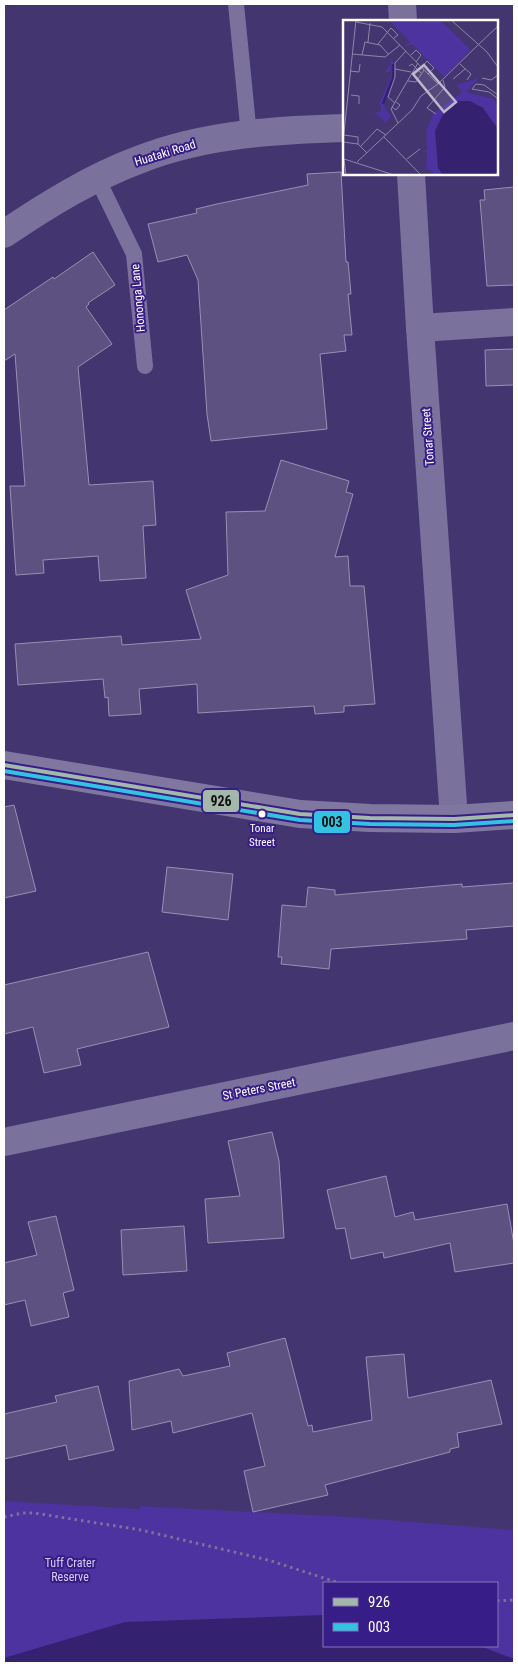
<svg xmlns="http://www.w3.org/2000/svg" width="518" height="1667" font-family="'Roboto Condensed',sans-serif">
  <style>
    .green { fill: #4c339f; fill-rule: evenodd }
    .water { fill: #342271 }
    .building { fill: #5c5180; stroke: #9890b2 }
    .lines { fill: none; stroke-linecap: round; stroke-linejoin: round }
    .path { stroke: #7b719d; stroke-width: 3; stroke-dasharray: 2.5 4; stroke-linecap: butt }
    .service { stroke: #7b719d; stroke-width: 16 }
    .minor { stroke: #7b719d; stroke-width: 28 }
    .secondary { stroke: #8077a0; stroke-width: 28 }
    .bus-1-casing { stroke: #361d87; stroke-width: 8 }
    .bus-2-casing { stroke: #361d87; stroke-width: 8 }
    .bus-1 { stroke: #a4b7ab; stroke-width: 4 }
    .bus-2 { stroke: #33c2e2; stroke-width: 4 }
    .bus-dot { fill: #fff; stroke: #361d87; stroke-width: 2 }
    .labels { text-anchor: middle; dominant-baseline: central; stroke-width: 4; stroke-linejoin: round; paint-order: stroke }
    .bus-label { font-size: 11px; fill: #fff; stroke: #361d87 }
    .street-label { font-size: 12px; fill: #fff; stroke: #361d87 }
    .park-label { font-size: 12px; fill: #d5cbf8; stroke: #361d87 }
    .inset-river { fill: none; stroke: #342271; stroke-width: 2.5 }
    .inset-road { fill: none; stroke: #8e86a9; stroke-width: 1 }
    .view { fill: #bdb8cd; fill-opacity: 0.15; stroke: #bdb8cd; stroke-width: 2.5 }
    .inset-edge { fill: none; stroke: #fff; stroke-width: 2.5 }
    .line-badge { stroke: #361d87; stroke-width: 2 }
    .pale-badge-label { font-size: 14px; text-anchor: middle; font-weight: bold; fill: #111 }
  </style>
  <rect width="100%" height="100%" fill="#43356f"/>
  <path class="green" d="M4,1501L140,1509V1506L348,1517L514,1530V1663H4ZM324,1583H497V1646H324Z"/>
  <polygon class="water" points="324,1615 324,1646 480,1646 514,1659 514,1663 4,1663 4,1658 125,1622"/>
  <g class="building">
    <polygon points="341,172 346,262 348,262 351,294 348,294 352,335 344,335 346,351 320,354 327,429 211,441 207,414 198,280 187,255 158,262 148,224 197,213 196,209 217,204 308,185 307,174"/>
    <polygon points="514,187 514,285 487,286 480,200 485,200 484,190"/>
    <polygon points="93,252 115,285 88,303 89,304 86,307 112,344 78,367 89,485 153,481 156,525 143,526 146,578 100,581 98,556 43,560 44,573 16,575 10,486 25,486 15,354 4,361 4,310 53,277 54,279"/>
    <polygon points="514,349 514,385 486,386 485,350"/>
    <polygon points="281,460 349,481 346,492 353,494 335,557 348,556 350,586 364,586 375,704 344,706 344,712 315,714 314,706 198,713 197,684 139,689 141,714 109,716 108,697 105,698 103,679 18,685 15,644 121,636 122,645 201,639 186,590 228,575 226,512 265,511"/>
    <polygon points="14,805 36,891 4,898 4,807"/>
    <polygon points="167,867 233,874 228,920 162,912"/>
    <polygon points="514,883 514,926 466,930 467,939 331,949 329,969 281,964 282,957 278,957 282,905 306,907 308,887 335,890 335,895 462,884 462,887"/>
    <polygon points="148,952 169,1027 77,1049 81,1065 44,1073 33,1027 4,1034 4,985"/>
    <polygon points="272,1132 279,1161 284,1238 208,1243 205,1199 240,1196 228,1141"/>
    <polygon points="386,1176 395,1217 413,1212 415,1220 507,1204 514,1244 514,1263 455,1272 450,1243 384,1258 383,1252 351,1259 345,1228 336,1229 327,1190"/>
    <polygon points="56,1216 74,1290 63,1293 69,1317 31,1326 25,1300 4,1305 4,1263 37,1255 28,1222"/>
    <polygon points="184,1226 187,1271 123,1275 121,1230"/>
    <polygon points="285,1338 308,1426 312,1425 313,1432 372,1420 366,1357 404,1354 408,1398 491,1380 502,1424 457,1433 459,1447 450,1449 450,1452 325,1485 328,1495 253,1512 244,1471 265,1466 252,1413 173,1433 171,1421 132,1430 129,1381 179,1369 183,1376 230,1366 227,1353"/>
    <polygon points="98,1386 114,1450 69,1460 66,1445 4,1459 4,1414 57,1402 55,1396"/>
  </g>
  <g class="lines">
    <g class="path">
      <polyline points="4,1517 23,1513 34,1513 141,1530 268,1560 339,1583"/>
      <polyline points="497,1601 514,1600"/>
    </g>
    <g class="service">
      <polyline points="236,4 249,135"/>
      <polyline points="97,178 134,254 145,366"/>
    </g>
    <g class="minor">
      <polyline points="402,4 403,21"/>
      <polyline points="411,174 420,328 454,819"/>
      <path d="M4,234C47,205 92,177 141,159C205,134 276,130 344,128"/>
      <polyline points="420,328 514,322"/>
      <polyline points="4,1142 514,1036"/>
    </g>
    <polyline class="secondary" points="4,765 300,814 370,818 454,819 514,815"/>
    <g class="bus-1-casing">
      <polyline id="bus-1" points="4,765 300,814 370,818 454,819 514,815"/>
    </g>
    <g class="bus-2-casing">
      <polyline id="bus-2" points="4,771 300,820 370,824 454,825 514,821"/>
    </g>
    <use href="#bus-1" class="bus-1"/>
    <use href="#bus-2" class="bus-2"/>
  </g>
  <circle class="bus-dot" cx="262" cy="814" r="4.5"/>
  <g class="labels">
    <g class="bus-label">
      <text x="262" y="828">Tonar<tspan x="262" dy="14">Street</tspan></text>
    </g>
    <g class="street-label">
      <text transform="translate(165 153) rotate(-17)">Huataki Road</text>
      <text transform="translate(138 298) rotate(-95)">Hononga Lane</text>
      <text transform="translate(428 437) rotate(-94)">Tonar Street</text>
      <text transform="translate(259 1089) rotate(-11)">St Peters Street</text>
    </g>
    <g class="park-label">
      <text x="70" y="1563">Tuff Crater<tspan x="70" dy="14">Reserve</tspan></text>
    </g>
  </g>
  <g transform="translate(343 20)">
    <rect width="155" height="155" fill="#43356f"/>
    <path d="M46,0H97L128,30L101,57L69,24L61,27L67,22ZM47,36L51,44L52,57L41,86L48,97L42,103L33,93L14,96L38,91L37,82L48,56V47L47,52H42L48,43ZM136,58L123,72L148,78L146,73L155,85V155H92L83,148L84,132L78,131L84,130L83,111L90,94L119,72L113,65Z" fill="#4c339f"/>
    <path d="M114,81H127L140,88L155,109V152L151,155H100L95,148L92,111L103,88Z" fill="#342271"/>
    <path class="inset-river" d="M40,84L50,58V44"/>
    <path class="inset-road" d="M108,0L144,32L155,47M13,2L39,7L95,64M25,22L27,3M35,24L48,8L55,15L51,18M136,24L155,6M9,34L42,37L57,25M19,35L22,22L37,25L46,35M68,35L73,30L78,35L73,42M117,44L128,54L124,60M66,46L69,44L78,53M79,47L84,41L91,48L85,54M52,49L68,52M7,51L16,52L17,44M139,58L148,60L155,55M110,59L122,49M65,61L73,62L81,50M8,75L16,76V84M154,78L146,72L129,69L133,64L141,65L155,75M52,83L45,77L52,57V43L63,31M49,87L53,90L57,85L53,82M93,94L84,88L102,67L100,60M55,103L48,89L75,43M1,115L15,117V124L24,133M41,117L78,155M0,122L15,124M0,122L13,0M17,127L34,109L43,115M1,139L51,155M1,139L3,155M64,139L77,129M14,142L69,90L78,76L95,64L136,24"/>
    <path class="view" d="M81,45L113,82L101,92L70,54Z"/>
    <rect width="155" height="155" class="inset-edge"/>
  </g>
  <g class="line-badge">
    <rect x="202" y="789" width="38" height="24" rx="5" fill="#a4b7ab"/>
    <rect x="313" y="810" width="38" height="24" rx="5" fill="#33c2e2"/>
  </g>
  <g class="pale-badge-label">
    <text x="221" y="806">926</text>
    <text x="332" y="827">003</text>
  </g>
  <rect width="518" height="1667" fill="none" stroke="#ffffff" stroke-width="10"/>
  <rect x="323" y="1582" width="175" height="65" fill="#361d87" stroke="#8677b7"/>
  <rect x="333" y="1598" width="25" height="8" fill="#a4b7ab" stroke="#8677b7"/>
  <text x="368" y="1607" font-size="15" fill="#ffffff">926</text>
  <rect x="333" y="1623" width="25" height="8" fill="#33c2e2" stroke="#8677b7"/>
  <text x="368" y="1632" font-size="15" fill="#ffffff">003</text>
</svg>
